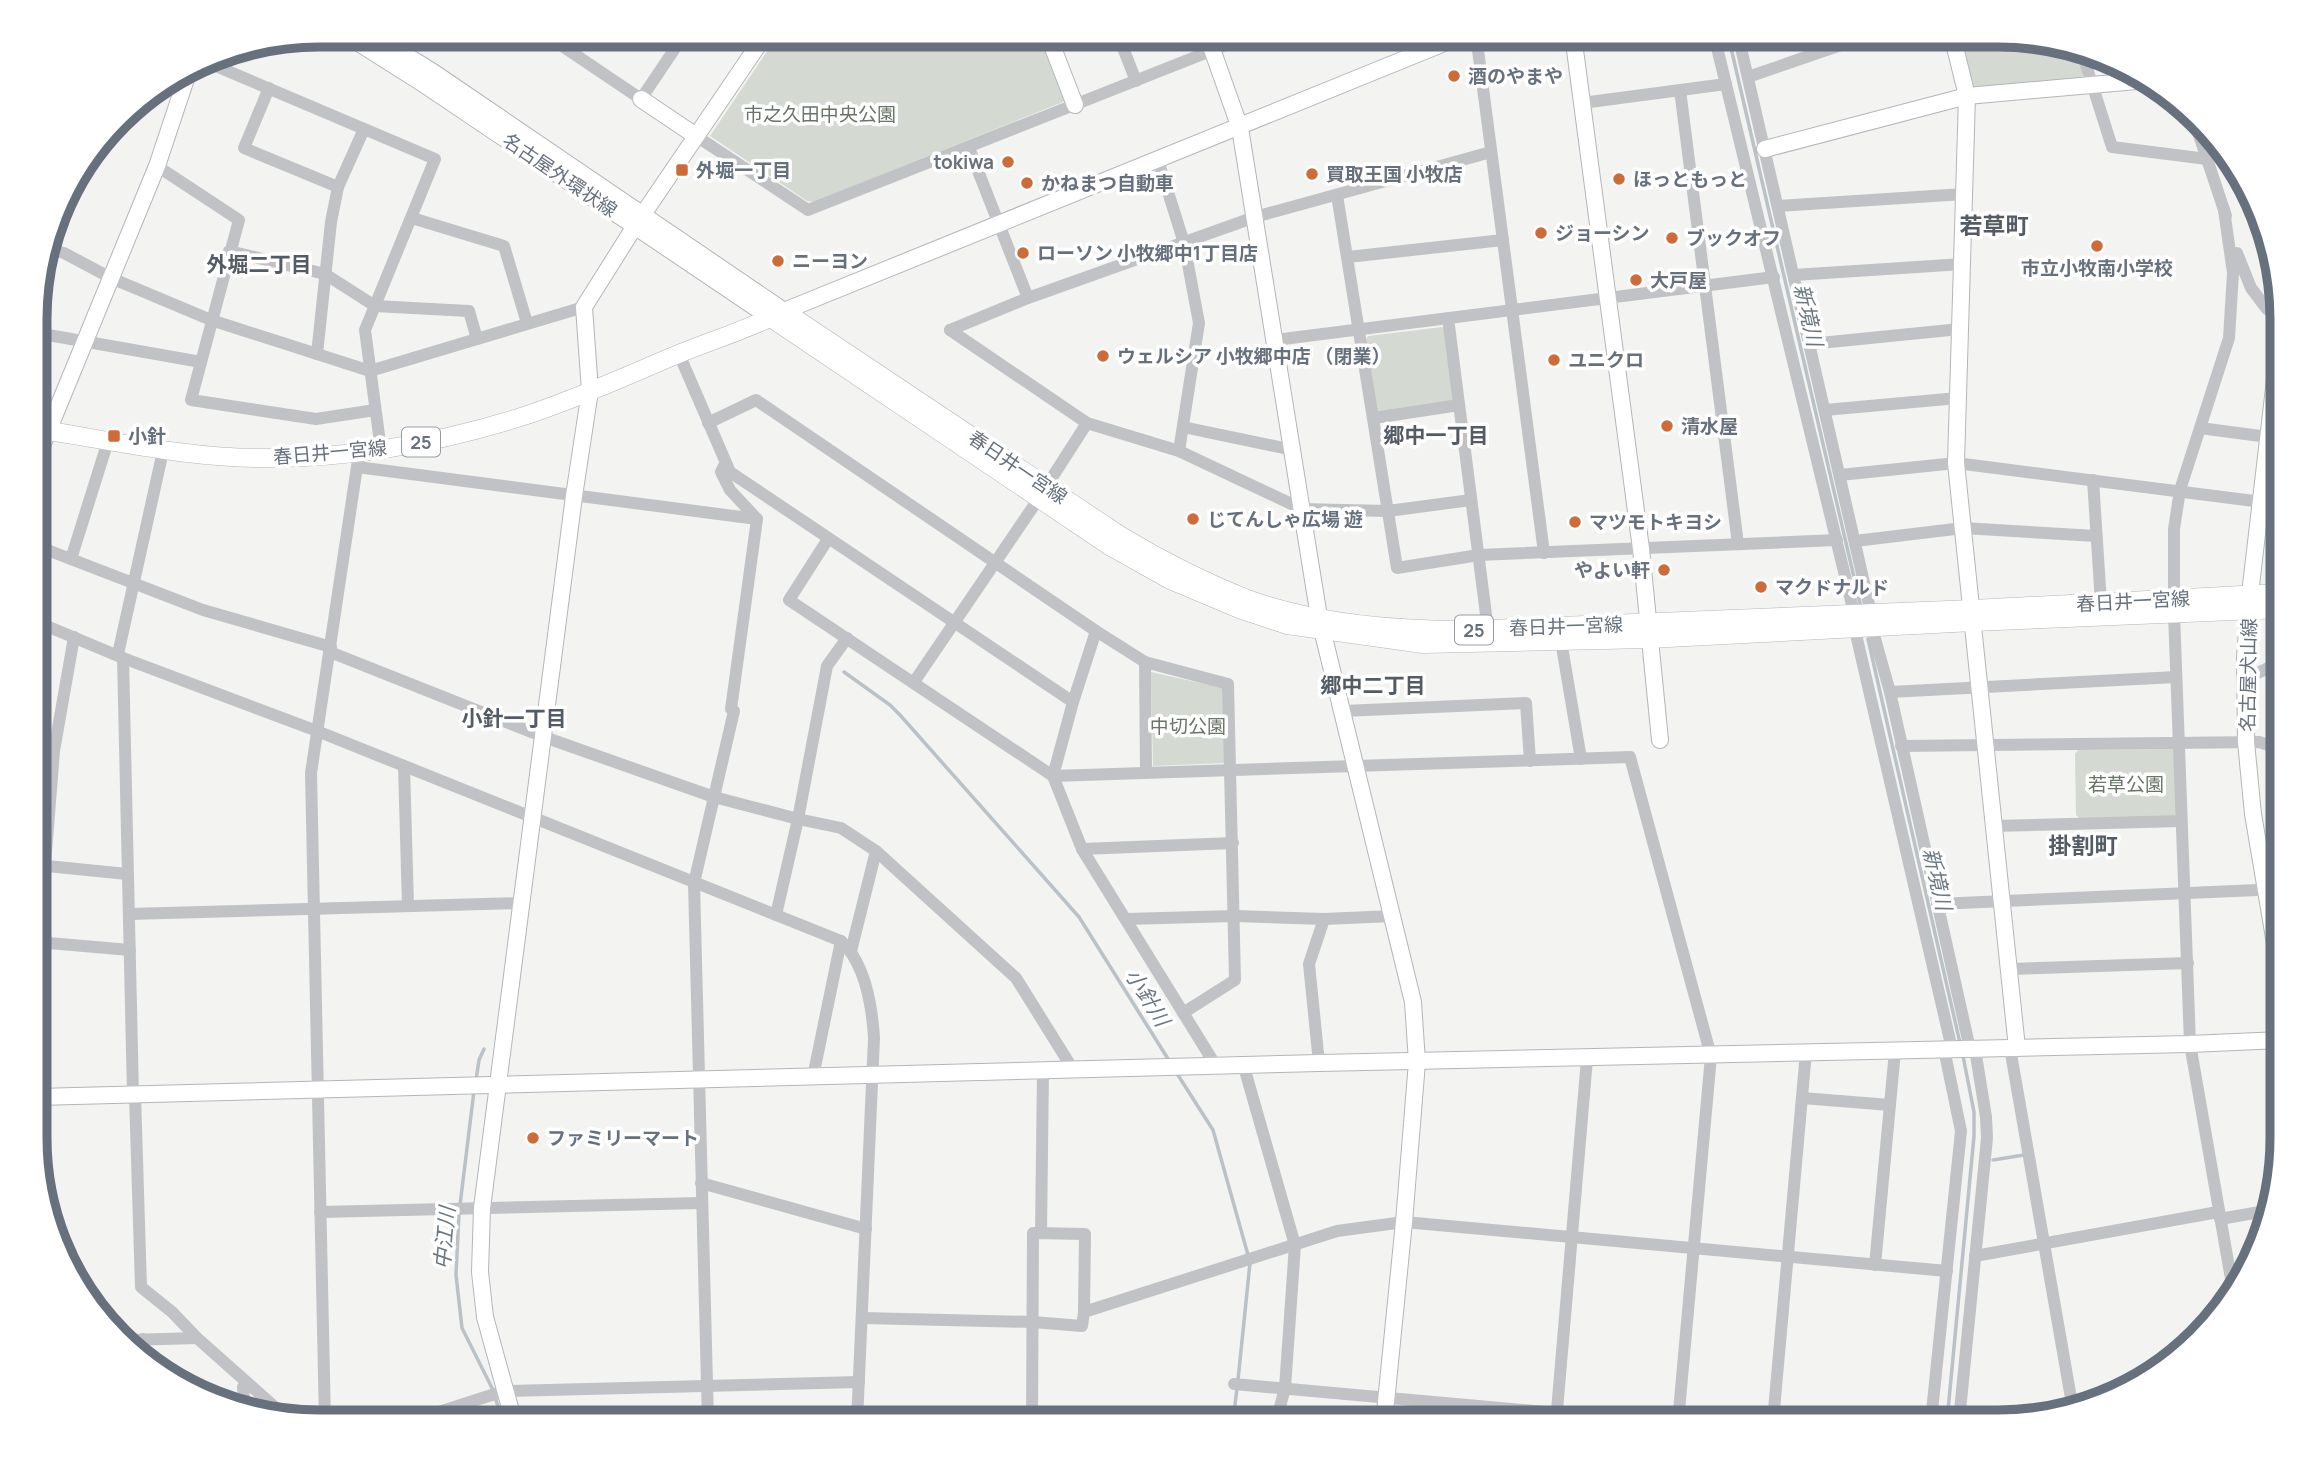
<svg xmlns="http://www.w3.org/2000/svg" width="2317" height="1457" font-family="Manrope,'Noto Sans JP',sans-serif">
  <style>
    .green { fill: #d4dad2 }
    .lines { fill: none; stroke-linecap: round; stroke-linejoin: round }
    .stream { stroke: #bac1c7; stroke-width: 3.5 }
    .secondary-casing { stroke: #b2b6ba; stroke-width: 18 }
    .primary-casing { stroke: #b1b4b8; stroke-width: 19 }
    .street { stroke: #c0c2c5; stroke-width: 12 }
    .secondary { stroke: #fff; stroke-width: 16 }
    .primary { stroke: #fff; stroke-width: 18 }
    .poi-dot { fill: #cd6c38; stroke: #fff; stroke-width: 2.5 }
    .labels { text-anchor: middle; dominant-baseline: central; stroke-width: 7; stroke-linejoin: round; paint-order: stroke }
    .shield { fill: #fff; stroke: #959ca5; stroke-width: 2 }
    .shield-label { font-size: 18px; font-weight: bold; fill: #67717e }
    .poi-label { font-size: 19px; font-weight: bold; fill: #67717e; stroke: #fff; text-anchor: start }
    .park-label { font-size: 19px; fill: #667664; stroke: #fff }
    .street-label { font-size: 19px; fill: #67717e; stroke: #fff }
    .neighbourhood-label { font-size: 21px; font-weight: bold; fill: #535b64; stroke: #fff }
    .water-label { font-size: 21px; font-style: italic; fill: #687882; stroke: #fff }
    .quarter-label { font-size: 23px; font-weight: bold; fill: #535b64; stroke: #fff }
    .rim { fill: none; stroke: #67717e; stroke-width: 9 }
  </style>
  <rect width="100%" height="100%" fill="#f3f4f1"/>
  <g class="green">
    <polygon points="778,35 1041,35 1066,97 1063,102 813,202 807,201 710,136"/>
    <polygon points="2002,36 2076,47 2084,74 2081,78 1973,89 1963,49 1965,45"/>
    <polygon points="1442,327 1445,330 1454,401 1380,413 1377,410 1365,341 1368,336"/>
    <polygon points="1151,672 1223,688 1225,763 1153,766"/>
    <polygon points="2172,749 2176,752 2176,814 2174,816 2080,819 2076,815 2075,754 2078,750"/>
  </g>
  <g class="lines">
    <g class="stream">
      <polyline points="1728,35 1860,603"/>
      <polyline points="1868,639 1960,1043"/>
      <polyline points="844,672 890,705 900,715 1079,917 1170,1062"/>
      <polyline points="1176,1072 1213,1130 1248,1255"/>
      <polyline points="476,1080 479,1060 484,1049"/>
      <polyline points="1993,1160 2024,1155"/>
      <polyline points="460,1205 474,1091"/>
      <polyline points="459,1213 456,1275 462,1328 493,1390"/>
      <polyline points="1238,1380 1250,1263"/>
      <polyline points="495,1397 503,1422"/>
      <polyline points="1947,1421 1974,1136 1974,1112 1963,1056"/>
      <polyline points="1233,1422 1237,1388"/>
    </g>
    <g class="secondary-casing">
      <g id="secondary">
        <polyline points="346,35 425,85 771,318"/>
        <polyline points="373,35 433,72 784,311 1464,35"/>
        <polyline points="1048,35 1075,105"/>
        <polyline points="1207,35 1240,128 1319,617 1413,1002 1417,1062 1404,1222 1384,1422"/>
        <polyline points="1573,35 1641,549 1660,740"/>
        <polyline points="1952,35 1967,96 1956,463 2017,1048"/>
        <polyline points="641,99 696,136"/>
        <polyline points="1765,149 1967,96 2148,80"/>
        <polyline points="2281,328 2250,594 2245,657 2246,742 2253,814 2281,979"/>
        <polyline points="37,458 157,166 189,70"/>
        <polyline points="37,1097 1319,1063 2190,1044 2281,1040"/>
        <polyline points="514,1422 485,1317 480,1272 482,1208 574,496 590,391 584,307 635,226 765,35"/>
      </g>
    </g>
    <g class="primary-casing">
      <g id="primary">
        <polyline points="771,318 1111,547 1170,580 1239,609 1287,625 1423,644 1649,639 1973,622 2281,609"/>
        <path d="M37,429C115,441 190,459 268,458C355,458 442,442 524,416C576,399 626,376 676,355C712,340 750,329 784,311L1121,536C1161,560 1202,581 1245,598C1315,624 1394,630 1467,630L1972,609L2281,593"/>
      </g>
    </g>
    <g class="street">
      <polyline points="546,35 641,99 684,35"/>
      <polyline points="1118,35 1136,81"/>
      <polyline points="1476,35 1544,553"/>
      <polyline points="1714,35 1854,613"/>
      <polyline points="1738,35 1871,613"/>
      <polyline points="1954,42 1983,35"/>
      <polyline points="2081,49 2112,147 2207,159"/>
      <polyline points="204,61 435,159 365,330 381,450"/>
      <polyline points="1748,77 1870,35"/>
      <polyline points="269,88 244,148 338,187"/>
      <polyline points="1680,90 1738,544"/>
      <polyline points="1582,103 1726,84"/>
      <polyline points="2196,126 2226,216"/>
      <polyline points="696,136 808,210 1251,35"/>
      <polyline points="969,148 1028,298"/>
      <polyline points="1158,160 1184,243 1199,323 1179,451"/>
      <polyline points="157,166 239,220 191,400 316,419 375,410"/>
      <polyline points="1337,195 1397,568 1479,555 1837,540"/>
      <polyline points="1778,206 1964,194"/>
      <polyline points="412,218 504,246 527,323"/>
      <polyline points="48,249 64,253 111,278 211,320 370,371 584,307"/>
      <polyline points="229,251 325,274 375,306 469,311 477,339"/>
      <polyline points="2237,253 2251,288 2267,309 2281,316"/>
      <polyline points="1348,257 1503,240"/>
      <polyline points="1794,275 1963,264"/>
      <polyline points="1448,318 1488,630"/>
      <polyline points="950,330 1028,298 1255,217 1491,152"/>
      <polyline points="950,330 1087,423 1179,451 1302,509 1388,511 1471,500"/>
      <polyline points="37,333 201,362"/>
      <polyline points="1275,340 1774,277"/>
      <polyline points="1810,344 1960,329"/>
      <polyline points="317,354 331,222 338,187 364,129"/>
      <polyline points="679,354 730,472 1073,702"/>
      <polyline points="1825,410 1958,398"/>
      <polyline points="1374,418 1459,405"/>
      <polyline points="708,423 756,400 1096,631 1145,662 1228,684 1235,980 1183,1013"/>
      <polyline points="1183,427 1293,450"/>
      <polyline points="2200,428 2268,437"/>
      <polyline points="724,466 721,472 730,490 757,519"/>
      <polyline points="357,467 757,519 731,709 734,711 694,883 708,1422"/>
      <polyline points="1840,475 1956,463 2262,502"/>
      <polyline points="2093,480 2101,603"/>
      <polyline points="828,539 789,600 1053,776 1630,757 1711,1056 1678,1422"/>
      <polyline points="1855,541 1963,528 2096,536"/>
      <polyline points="37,546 203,610 331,647"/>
      <polyline points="71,559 108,441"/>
      <polyline points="2174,600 2174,529 2180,490 2229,338 2233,273 2224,210"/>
      <polyline points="2174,613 2190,1044 2234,1296"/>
      <path d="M37,622L123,658L317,731L841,941C866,964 872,1006 874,1038L857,1422"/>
      <polyline points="1872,628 1890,692 1970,1049"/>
      <polyline points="1855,630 1952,1049"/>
      <polyline points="1096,631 1073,702 1053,776 1082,849 1216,1066"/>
      <polyline points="1561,641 1581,759"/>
      <polyline points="330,652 544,737 714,797 798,819 841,828 876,851 1016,978 1074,1071"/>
      <polyline points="118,654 163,451"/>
      <polyline points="123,658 133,1095"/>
      <polyline points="1145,662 1146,772"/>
      <polyline points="2245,679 2281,662"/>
      <polyline points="914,682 1039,498 1087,423"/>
      <polyline points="1890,692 2176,677"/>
      <polyline points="1343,711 1526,703 1530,761"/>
      <polyline points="1901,746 2259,742 2281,749"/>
      <polyline points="404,766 408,906"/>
      <polyline points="1994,826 2181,821"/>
      <polyline points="1082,849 1233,843"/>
      <polyline points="37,865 127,874"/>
      <polyline points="45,865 54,751 74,637"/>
      <polyline points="1937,904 2281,889"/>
      <polyline points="129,914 522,903"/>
      <polyline points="776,915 798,819 827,666 847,638"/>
      <polyline points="1126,919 1235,916 1324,919 1393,916"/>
      <polyline points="37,942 130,950"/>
      <polyline points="851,951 876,851"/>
      <polyline points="2010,969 2188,963"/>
      <polyline points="2010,1048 2072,1404"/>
      <polyline points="1319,1063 1309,964 1324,919"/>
      <polyline points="1244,1067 1295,1245 1285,1388 1276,1422"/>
      <polyline points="813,1077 841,941"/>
      <polyline points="135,1095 141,1287 172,1312 197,1338 286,1417"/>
      <polyline points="1802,1098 1890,1105"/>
      <polyline points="701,1183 866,1229"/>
      <polyline points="320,1212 701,1203"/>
      <polyline points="2220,1219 2271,1210"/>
      <polyline points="1041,1233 1043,1071"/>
      <polyline points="1975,1256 2218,1212"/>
      <polyline points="1875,1265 1895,1051"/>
      <polyline points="863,1318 1033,1322 1082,1326 1084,1312 1337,1231 1404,1222 1947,1271"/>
      <polyline points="143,1339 144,1356"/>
      <polyline points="129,1340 197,1338"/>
      <polyline points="1234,1384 1658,1422"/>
      <polyline points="245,1412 243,1387 247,1383"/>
      <polyline points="1773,1421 1806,1052"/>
      <polyline points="1931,1421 1961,1131 1944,1049"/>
      <polyline points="1959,1421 1987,1138 1986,1117 1975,1049"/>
      <polyline points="325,1422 311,773 358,460"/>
      <polyline points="408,1422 504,1391 859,1382"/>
      <polyline points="1032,1422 1033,1233 1085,1234 1084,1312"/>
      <polyline points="1556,1422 1587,1059"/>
    </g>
    <use href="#secondary" class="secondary"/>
    <use href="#primary" class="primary"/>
  </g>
  <g class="poi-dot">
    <circle cx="1454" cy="76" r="7"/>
    <circle cx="1008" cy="162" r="7"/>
    <rect x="675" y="163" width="14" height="14" rx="3.5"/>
    <circle cx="1312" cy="174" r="7"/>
    <circle cx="1619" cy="179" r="7"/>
    <circle cx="1027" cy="183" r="7"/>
    <circle cx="1541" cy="233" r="7"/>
    <circle cx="1672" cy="238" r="7"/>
    <circle cx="2097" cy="246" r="7"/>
    <circle cx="1023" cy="253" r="7"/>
    <circle cx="778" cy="261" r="7"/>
    <circle cx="1636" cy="280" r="7"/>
    <circle cx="1103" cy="356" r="7"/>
    <circle cx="1554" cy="360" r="7"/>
    <circle cx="1667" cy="426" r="7"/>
    <rect x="107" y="429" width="14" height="14" rx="3.5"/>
    <circle cx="1193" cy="519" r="7"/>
    <circle cx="1575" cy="522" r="7"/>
    <circle cx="1664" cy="570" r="7"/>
    <circle cx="1761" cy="587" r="7"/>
    <circle cx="533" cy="1138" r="7"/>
  </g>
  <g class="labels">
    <g class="shield">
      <rect x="402" y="427.5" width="38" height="29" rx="5"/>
      <rect x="1455" y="615.5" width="38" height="29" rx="5"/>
    </g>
    <g class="shield-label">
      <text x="421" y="442">25</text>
      <text x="1474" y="630">25</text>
    </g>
    <g class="poi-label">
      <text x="1468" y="76">酒のやまや</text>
      <text x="994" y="162" text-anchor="end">tokiwa</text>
      <text x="696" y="170">外堀一丁目</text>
      <text x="1326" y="174">買取王国 小牧店</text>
      <text x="1633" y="179">ほっともっと</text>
      <text x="1041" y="183">かねまつ自動車</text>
      <text x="1555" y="233">ジョーシン</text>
      <text x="1686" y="238">ブックオフ</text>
      <text x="1037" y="253">ローソン 小牧郷中1丁目店</text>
      <text x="792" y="261">ニーヨン</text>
      <text x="2097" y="268" text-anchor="middle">市立小牧南小学校</text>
      <text x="1650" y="280">大戸屋</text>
      <text x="1117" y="356">ウェルシア 小牧郷中店 （閉業）</text>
      <text x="1568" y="360">ユニクロ</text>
      <text x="1681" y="426">清水屋</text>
      <text x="128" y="436">小針</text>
      <text x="1207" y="519">じてんしゃ広場 遊</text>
      <text x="1589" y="522">マツモトキヨシ</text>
      <text x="1650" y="570" text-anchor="end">やよい軒</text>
      <text x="1775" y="587">マクドナルド</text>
      <text x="547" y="1138">ファミリーマート</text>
    </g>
    <g class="park-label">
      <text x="820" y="114">市之久田中央公園</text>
      <text x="1188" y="726">中切公園</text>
      <text x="2126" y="784">若草公園</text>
    </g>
    <g class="street-label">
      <text transform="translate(560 175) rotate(34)">名古屋外環状線</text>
      <text transform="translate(330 452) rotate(-5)">春日井一宮線</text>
      <text transform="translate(1018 467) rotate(34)">春日井一宮線</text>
      <text transform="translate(2133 601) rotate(-3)">春日井一宮線</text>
      <text transform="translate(1566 626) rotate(-2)">春日井一宮線</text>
      <text transform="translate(2248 675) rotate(-89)">名古屋犬山線</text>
    </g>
    <g class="neighbourhood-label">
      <text x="259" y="264">外堀二丁目</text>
      <text x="1436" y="435">郷中一丁目</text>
      <text x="1373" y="685">郷中二丁目</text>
      <text x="514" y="718">小針一丁目</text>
    </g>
    <g class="water-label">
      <text transform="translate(1809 315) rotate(77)">新境川</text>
      <text transform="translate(1938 879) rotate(77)">新境川</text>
      <text transform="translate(1148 997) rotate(58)">小針川</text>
      <text transform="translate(444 1238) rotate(-85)">中江川</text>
    </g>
    <g class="quarter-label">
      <text x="1994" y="225">若草町</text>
      <text x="2083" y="845">掛割町</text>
    </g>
  </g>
  <path d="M0 0H2317V1457H0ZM319 47H1998A272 272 0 0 1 2270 319V1138A272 272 0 0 1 1998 1410H319A272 272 0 0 1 47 1138V319A272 272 0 0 1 319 47Z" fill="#fff" fill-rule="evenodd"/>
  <path class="rim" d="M319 47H1998A272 272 0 0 1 2270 319V1138A272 272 0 0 1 1998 1410H319A272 272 0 0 1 47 1138V319A272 272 0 0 1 319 47Z"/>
</svg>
